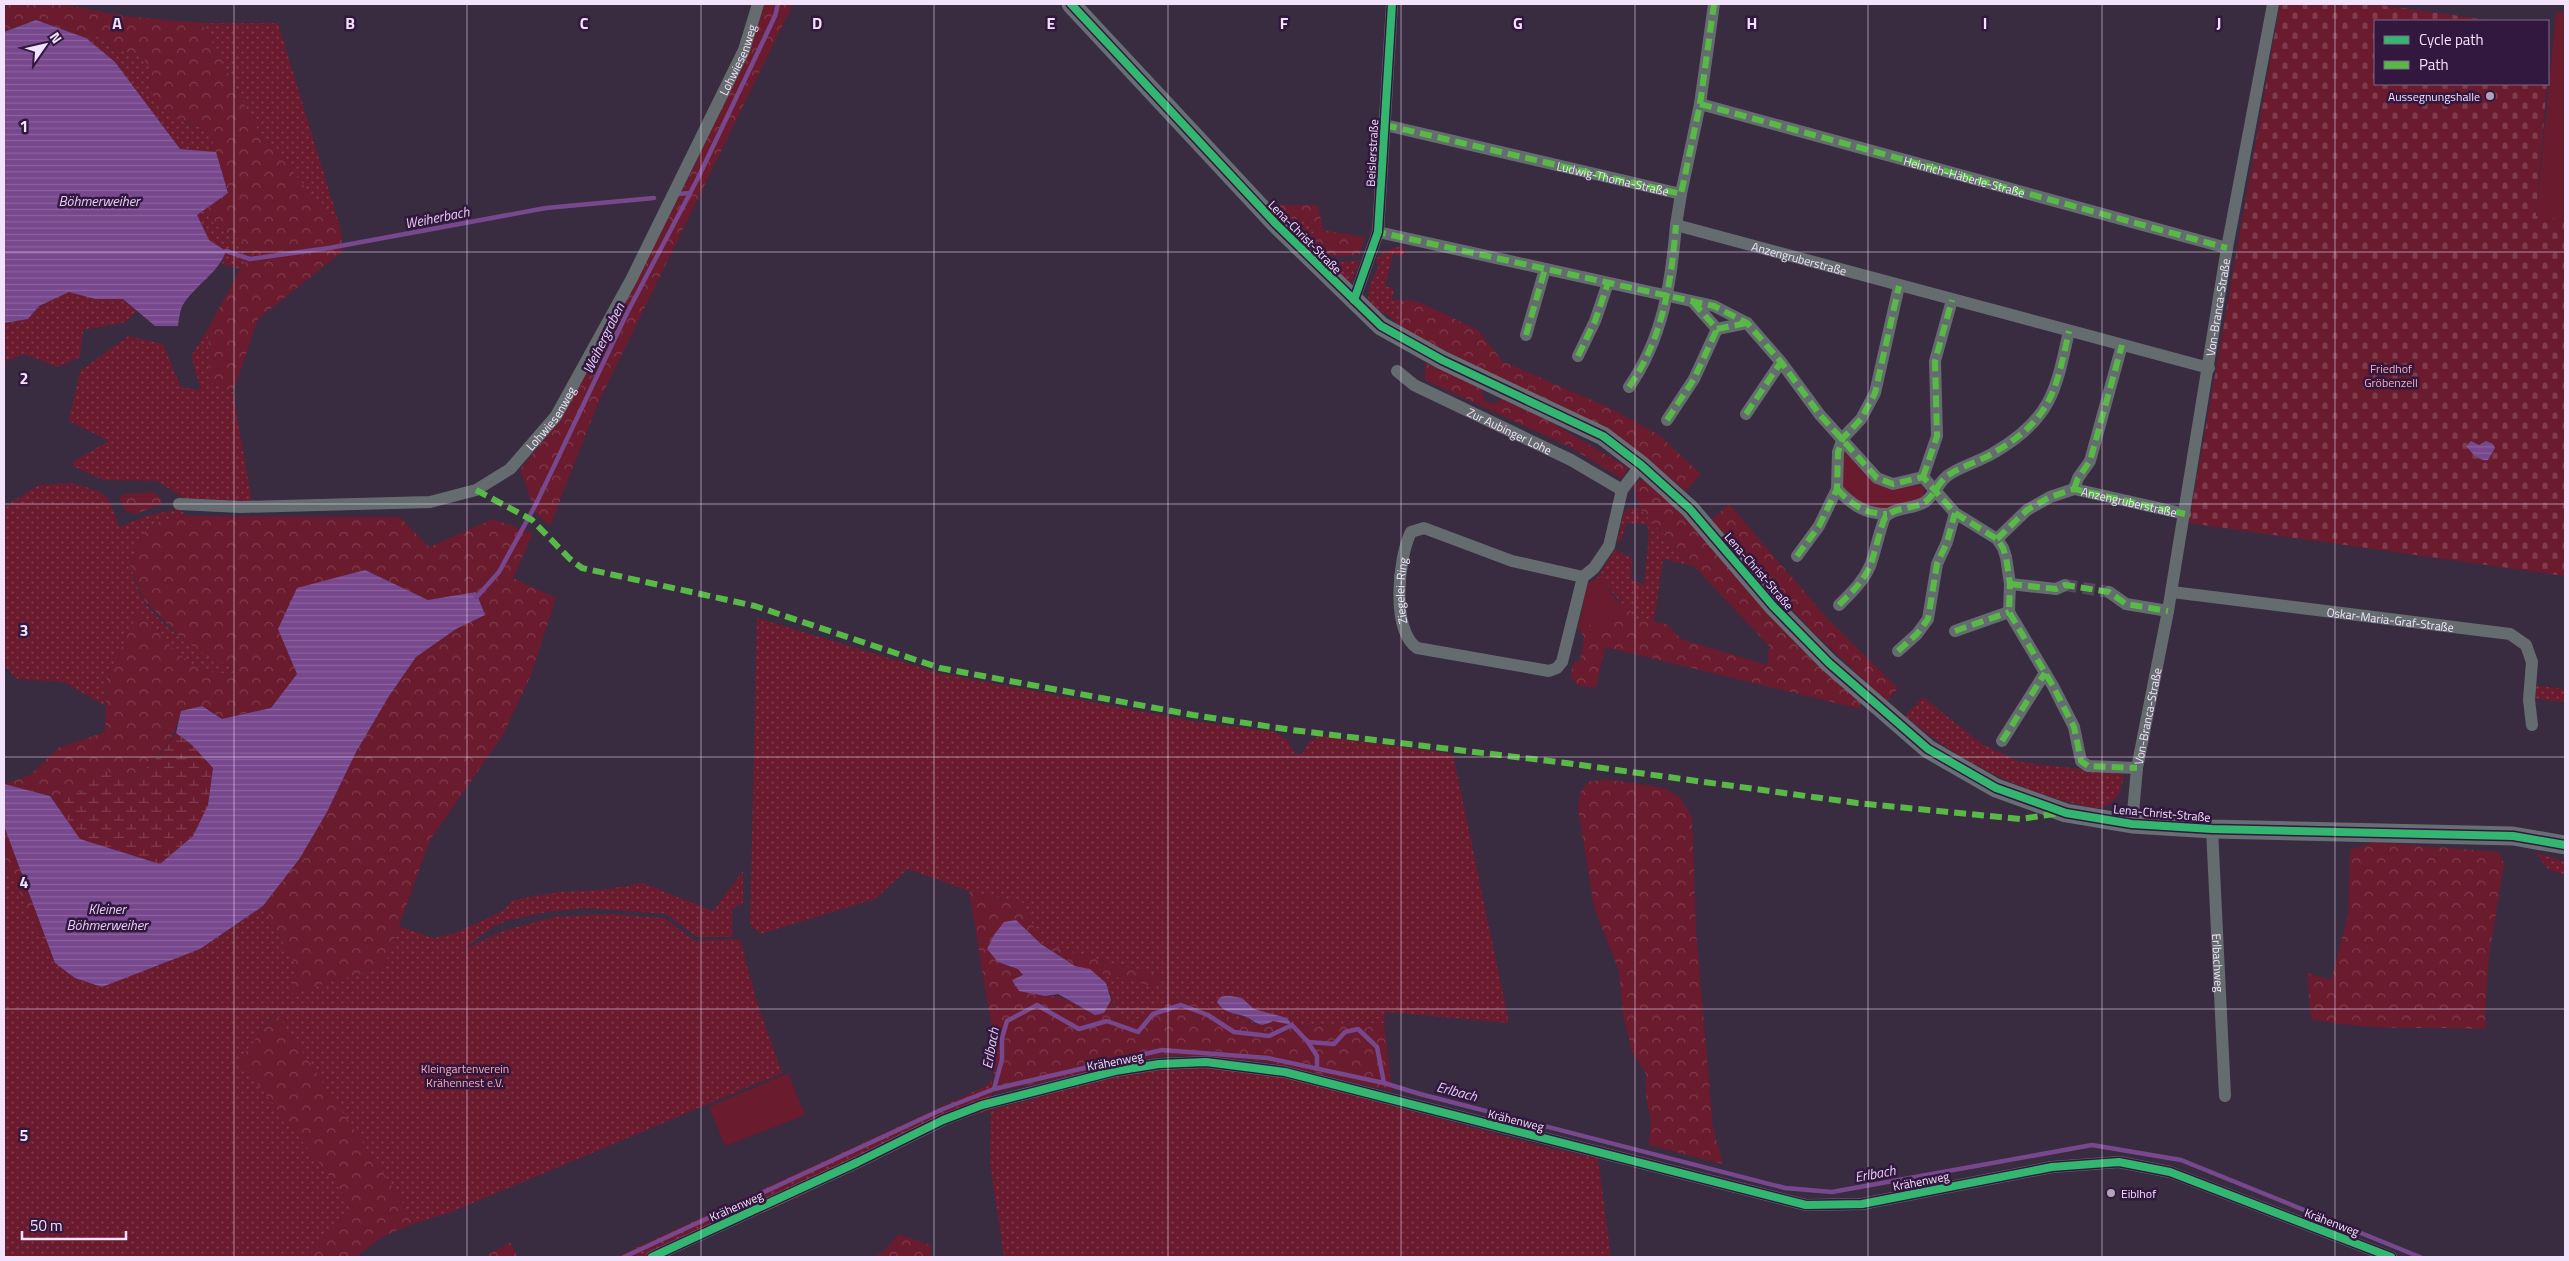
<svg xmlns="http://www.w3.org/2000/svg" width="2569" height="1261" font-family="'Titillium Web',sans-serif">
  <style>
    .grass { fill: url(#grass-dots) }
    .forest { fill: url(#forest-crowns) }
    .wetland { fill: url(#wetland-marsh) }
    .cemetery { fill: url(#cemetery-stones) }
    .park { fill: #6a1b2e }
    .water { fill: url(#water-rules) }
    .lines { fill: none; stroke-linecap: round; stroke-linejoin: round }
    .stream { stroke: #77488d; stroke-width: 4.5 }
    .street-tunnel { stroke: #55465c; stroke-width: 12; stroke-dasharray: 12 6; stroke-linecap: butt }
    .street { stroke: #656c6f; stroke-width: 12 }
    .secondary { stroke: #686e73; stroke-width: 19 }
    .quiet { stroke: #58b947; stroke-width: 6; stroke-dasharray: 12 6; stroke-linecap: butt }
    .cycleway-casing { stroke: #32183e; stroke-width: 11 }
    .cycleway { stroke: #33b770; stroke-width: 8 }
    .grid { fill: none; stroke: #f3e2fc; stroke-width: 1; stroke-opacity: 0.55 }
    .poi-dot { fill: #b2a2ba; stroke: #32183e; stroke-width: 2 }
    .labels { text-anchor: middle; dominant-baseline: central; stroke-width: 5; stroke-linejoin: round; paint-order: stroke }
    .street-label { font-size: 12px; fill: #f3e2fc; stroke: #32183e }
    .poi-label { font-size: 12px; fill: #f3e2fc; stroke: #32183e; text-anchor: end }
    .park-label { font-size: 12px; fill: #faabb1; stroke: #32183e }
    .water-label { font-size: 14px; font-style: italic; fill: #e6ccf4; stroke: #32183e }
    .grid-label { font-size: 16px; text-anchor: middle; font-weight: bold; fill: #f3e2fc; stroke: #32183e; stroke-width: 5; stroke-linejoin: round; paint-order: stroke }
  </style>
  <defs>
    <pattern id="grass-dots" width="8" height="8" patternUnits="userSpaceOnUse" patternTransform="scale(1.25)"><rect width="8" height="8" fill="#6a1b2e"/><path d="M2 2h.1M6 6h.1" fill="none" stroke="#803c4d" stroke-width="1.8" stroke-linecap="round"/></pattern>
    <pattern id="forest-crowns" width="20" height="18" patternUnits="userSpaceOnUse" patternTransform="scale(1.25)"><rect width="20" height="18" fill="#6a1b2e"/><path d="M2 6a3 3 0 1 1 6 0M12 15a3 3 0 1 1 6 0" fill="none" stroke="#803c4d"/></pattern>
    <pattern id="wetland-marsh" width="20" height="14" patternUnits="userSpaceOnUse" patternTransform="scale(1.25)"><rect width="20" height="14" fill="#6a1b2e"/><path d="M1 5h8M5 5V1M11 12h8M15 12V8" fill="none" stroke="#803c4d"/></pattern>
    <pattern id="cemetery-stones" width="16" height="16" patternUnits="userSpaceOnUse" patternTransform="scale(1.25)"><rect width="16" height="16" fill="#6a1b2e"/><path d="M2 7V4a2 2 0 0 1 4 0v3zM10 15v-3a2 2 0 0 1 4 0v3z" fill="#803c4d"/></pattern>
    <pattern id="water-rules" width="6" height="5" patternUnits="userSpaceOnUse" patternTransform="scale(1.25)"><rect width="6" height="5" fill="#77488d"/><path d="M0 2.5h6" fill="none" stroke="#8b629e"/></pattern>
  </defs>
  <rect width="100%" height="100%" fill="#392b40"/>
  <g class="grass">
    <polygon points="202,23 278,23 341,230 258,130"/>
    <polygon points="95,35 113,48 143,57 152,71 151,91 185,123 209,130 216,152 180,149 115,62 86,38"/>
    <path d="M204,210C213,226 226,233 242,240L250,257L240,269L222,264L226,251L209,240L197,215Z"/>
    <polygon points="1286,217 1311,221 1316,230 1311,235 1311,244"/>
    <path d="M1405,246L1403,257L1393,254L1385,286L1394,289L1392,300H1408L1397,324L1391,317L1369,304C1365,291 1374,277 1379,265L1375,263C1380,250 1392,248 1405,246Z"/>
    <polygon points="1324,260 1334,263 1360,260 1353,279 1349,283"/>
    <polygon points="69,292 95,299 123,299 136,311 126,322 83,330 80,357 58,367 24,354 6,361 4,373 4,323 28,319 39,306"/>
    <polygon points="208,329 210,382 233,392 252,503 187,500 157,481 103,480 73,466 74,461 109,441 69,421 80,371 128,336 163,344 181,387 201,390 191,356"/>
    <path d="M72,483C109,494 106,490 119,527L147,516L178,509L188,516C146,522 144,526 130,565C134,576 138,591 144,601C168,634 205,655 240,671C196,685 165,640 139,611L107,678L105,706L64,682L17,679L4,665V507L38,485Z"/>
    <path d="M1630,508H1639L1693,566L1663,559L1654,622L1631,618L1629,607C1612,599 1612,585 1597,578L1615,549L1632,558L1631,579L1644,585L1649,535L1647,524L1626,523L1621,541L1617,543L1624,512Z"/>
    <polygon points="757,618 939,673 1192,721 1276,732 1288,741 1295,754 1302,754 1308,743 1318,736 1453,754 1509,1023 1386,1012 1384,1023 1292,1025 1287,1018 1254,1009 1242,998 1233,1014 1246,1017 1254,1023 1235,1022 1205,1006 1156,1006 1137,1025 1117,1014 1106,983 1090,969 1154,987 1163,977 1041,944 1023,903 969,891 908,869 875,899 760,934 750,924"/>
    <polygon points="2532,685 2565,689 2565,702 2531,698"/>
    <path d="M1923,697L1982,744L2020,762L2124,774C2122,788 2118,802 2103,807C2091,810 2077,804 2065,801C2003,784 1955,757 1905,716Z"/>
    <polygon points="2535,852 2565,862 2565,875 2548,869"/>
    <polygon points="4,861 55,963 200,949 263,906 296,966 289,994 384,967 399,926 433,938 455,933 503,911 513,900 559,892 602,890 643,883 713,911 743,871 743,903 732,909 732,937 697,937 666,914 586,908 547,912 509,920 492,927 463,950 503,931 553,917 609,914 664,918 695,941 740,939 756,999 782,1073 449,1213 416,1223 275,1012 240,1060 354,1208 308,1257 4,1257"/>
    <polygon points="1206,1067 1284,1077 1549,1148 1598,1158 1611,1257 1004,1257 990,1163 991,1110 947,1123 794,1199 663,1257 616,1257 986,1086 992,1080 992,1110 1116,1076 1160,1069"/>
  </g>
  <g class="forest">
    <path d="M4,4L68,5L124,16L202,23L258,130L341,230L343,251L258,319L233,392L210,382L208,329L240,269L250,257L242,240C226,233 213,226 204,210L228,193L209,130C189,124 155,114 151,89C148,71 154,76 143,57L113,48L95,35L86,38L36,20L4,31Z"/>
    <polygon points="763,4 791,4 792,6 598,403 550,526 536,514 520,469 558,423 644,266 691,173 756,30"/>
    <path d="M1275,205H1318L1323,230L1365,237L1360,254C1337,257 1329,260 1311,244V235L1316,230L1311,221L1286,217Z"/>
    <polygon points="1408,300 1419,302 1478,330 1502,361 1610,408 1659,435 1701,474 1686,491 1634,449 1431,345 1397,324"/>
    <polygon points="1425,363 1481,388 1485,401 1494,404 1502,399 1549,421 1628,468 1622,479 1570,447 1425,380"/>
    <polygon points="1648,479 1860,702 1860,709 1605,647 1596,688 1577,685 1571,676 1573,663 1580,661 1584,637 1578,628 1581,615 1587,623 1612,623 1617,601 1629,607 1632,618 1667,624 1681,639 1767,665 1769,646 1639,508 1634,486 1638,481"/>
    <polygon points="153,492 162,499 160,505 135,514 126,511 119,499 123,494"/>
    <polygon points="1729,504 1828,619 1898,688 1887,701 1810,629 1711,520"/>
    <path d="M188,516L400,517L429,547L493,519L533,533L513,578L556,598L531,675L503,735L430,840L384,967L289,994L296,966L263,906L300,858L327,812L356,752L389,696L416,657L456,629L485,615L476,593L428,600L365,570L278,629L297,674L271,708L222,719L202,706L181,711C173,745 159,755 135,779L110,775L86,791L50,796L4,784L30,775L58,748L105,732L107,678L139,611C164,639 196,685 240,671L208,657L179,636L144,600L130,565C144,526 146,522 188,516Z"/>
    <polygon points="1606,779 1664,788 1680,797 1692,817 1696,931 1713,1128 1723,1164 1649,1145 1651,1121 1646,1098 1646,1074 1632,1052 1623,1015 1619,971 1594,907 1578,809 1580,793 1588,782"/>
    <polygon points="4,826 55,963 4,861"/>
    <path d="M2375,842L2499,852L2504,864L2489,956L2485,1015L2486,1029C2427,1027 2368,1031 2311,1019L2307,973L2331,980L2348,916L2350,850Z"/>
    <path d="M969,891L1023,903L1041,944L1163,977L1154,987L1075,966L1041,944L1016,920L998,962L1018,969L1045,996C1072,993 1082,1017 1104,1013L1111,1000L1117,1014L1137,1025L1156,1006L1177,998L1205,1006L1235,1022L1267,1025L1273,1021L1292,1025L1384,1023L1392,1091L1263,1061L1165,1055L992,1093L996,1054Z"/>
    <polygon points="276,1012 416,1223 384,1236 356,1257 308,1257 354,1208 239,1060"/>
    <polygon points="899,1234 930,1245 932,1257 872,1257 884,1251"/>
    <polygon points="511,1242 517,1257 484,1257"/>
  </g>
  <polygon class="wetland" points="176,733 192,745 213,768 208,805 193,836 160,864 80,839 50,796 86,791 90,777 106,766 111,775 135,779 160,755"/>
  <polygon class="cemetery" points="2280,4 2374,4 2495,21 2375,21 2375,84 2547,84 2536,215 2565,220 2565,576 2189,523"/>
  <g class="park">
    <polygon points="2556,12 2565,13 2565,220 2536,216"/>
    <polygon points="1844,444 1893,487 1923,485 1924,495 1917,502 1873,512 1839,487"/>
    <path d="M1597,578L1603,581L1617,601C1615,612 1613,635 1596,628C1589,625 1586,622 1581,615L1587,584Z"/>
    <polygon points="788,1073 805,1115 725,1146 709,1107"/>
  </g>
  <g class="water">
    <path d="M36,20L86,38L115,62L180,149L216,152L228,193L197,215L209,240L226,251C219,272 197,284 184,303C180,309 179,319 178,326H155L123,299H95L69,292L39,306L28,319L4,323V32Z"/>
    <path d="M2471,441L2479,445L2486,441L2493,444L2495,448L2488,460C2479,462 2471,452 2466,446Z"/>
    <polygon points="365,570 428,600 476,592 485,615 456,629 416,657 389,696 356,752 327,812 300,858 263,906 200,949 102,987 75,978 55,963 4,826 4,784 50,796 80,839 160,864 193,836 208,805 213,768 192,745 176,733 181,711 202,706 222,719 271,708 297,674 278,629 297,588"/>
    <polygon points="1016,920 1041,944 1075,966 1090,969 1106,983 1111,1000 1104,1013 1095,1015 1058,994 1045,996 1019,991 1012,980 1023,975 1018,969 998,962 987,949 994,935 1004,922"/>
    <path d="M1231,996L1242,998L1254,1009L1287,1018L1292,1025L1273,1021C1259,1030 1255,1020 1244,1016C1233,1013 1224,1013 1217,1002C1220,995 1224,996 1231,996Z"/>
  </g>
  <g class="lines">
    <g class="stream">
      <polyline points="678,194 690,193"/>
      <polyline points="226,251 250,259 329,248 546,208 654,198"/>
      <polyline points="474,600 499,572 536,504 627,313 698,178 775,16 778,4"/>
      <polyline points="1308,1042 1317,1056 1317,1069"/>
      <polyline points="994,1089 1162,1050 1268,1058 1384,1083"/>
      <polyline points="624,1257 943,1109 994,1089 1002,1059 1002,1038 1007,1021 1037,1005 1079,1029 1107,1021 1138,1032 1153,1014 1181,1005 1208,1015 1234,1032 1269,1036 1292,1025 1308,1042 1334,1044 1345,1032 1358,1029 1377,1047 1384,1083 1420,1094 1785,1188 1832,1192 2092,1145 2181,1160 2420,1257"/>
    </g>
    <polyline class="street-tunnel" points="2065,585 2109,592"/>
    <g class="street">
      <polyline points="1700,104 2227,248"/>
      <path id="s1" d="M1385,125L1681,194L1700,104L1714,4"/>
      <path id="s2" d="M1681,194L1676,225L2209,368"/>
      <polyline points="1378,232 1714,306 1747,323 1781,362 1820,415 1877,478 1893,484 1923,477 1955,513 1997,539 2003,548 2006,557 2010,584 2009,612 2053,686 2074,727 2081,761 2088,766 2137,768"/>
      <polyline points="1354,300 1378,232 1392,4"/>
      <polyline points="1693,302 1717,329 1747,323"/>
      <polyline points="1526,335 1545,269"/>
      <polyline points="1578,356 1595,321 1608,283"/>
      <path id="s3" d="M1397,371L1414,385L1571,460L1622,490"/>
      <path d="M1629,387C1663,338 1671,284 1676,225"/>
      <polyline points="1746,414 1781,362"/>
      <polyline points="1667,420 1694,379 1717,329"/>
      <polyline points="1923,477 1937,436 1935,361 1952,300"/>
      <path d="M1837,489C1852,505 1865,514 1887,514"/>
      <polyline points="2074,489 2078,478 2090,461 2122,345"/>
      <path id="s4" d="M179,504L241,507L430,502L476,490L510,469L556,416L631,280L744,50L758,4"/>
      <polyline points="1997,539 2027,510 2050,497 2074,489 2185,514"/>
      <polyline points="1797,556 1819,526 1837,489 1838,452 1843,438 1861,419 1875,393 1899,286"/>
      <path id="s5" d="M1583,577L1562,662L1557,668L1549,671L1417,648C1391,630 1398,558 1411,532L1424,528L1512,561L1583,577L1594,568L1609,546L1622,490L1641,465"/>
      <polyline points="2010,584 2056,589 2065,585"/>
      <polyline points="2109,592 2126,604 2168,611"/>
      <path id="s6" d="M2172,592L2510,634L2526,645L2532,662L2529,700L2532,725"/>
      <path d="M1839,605C1851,593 1863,582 1870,566C1874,557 1882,520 1886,516C1895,507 1914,509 1925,502C1935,495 1939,480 1950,474C1964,465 1981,461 1995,452C2051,419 2056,391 2069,331"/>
      <polyline points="1955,631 2009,612"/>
      <polyline points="1898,651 1917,634 1928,619 1937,564 1947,542 1955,513"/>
      <polyline points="2002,741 2045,673"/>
      <path id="s7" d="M2132,824L2137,768L2168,611L2227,248L2273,4"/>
      <path id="s8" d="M2212,829L2225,1096"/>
      <polyline points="652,1257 858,1162 943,1120 982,1105 1115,1071 1159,1064 1206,1062 1285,1072 1806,1205 1862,1204 2052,1167 2119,1162 2170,1172 2391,1257"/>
    </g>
    <polyline class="secondary" points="1071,4 1276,224 1381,326 1442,360 1603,436 1641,465 1690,509 1773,606 1829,663 1928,749 1996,788 2066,813 2132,824 2212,829 2513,836 2565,845"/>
    <g class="quiet">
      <path id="s9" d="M1700,104L2227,248"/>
      <polyline points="1385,125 1681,194 1700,104 1714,4"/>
      <polyline points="1379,228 1378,232 1714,306 1747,323 1781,362 1820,415 1877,478 1893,484 1923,477 1955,513 1997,539 2003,548 2006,557 2010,584 2009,612 2053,686 2074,727 2081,761 2088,766 2137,768"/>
      <polyline points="1693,302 1717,329 1747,323"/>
      <polyline points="1526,335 1545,269"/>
      <polyline points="1578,356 1595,321 1608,283"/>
      <path d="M1629,387C1663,338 1671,284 1676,225"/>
      <polyline points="1746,414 1781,362"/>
      <polyline points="1667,420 1694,379 1717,329"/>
      <polyline points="1923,477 1937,436 1935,361 1952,300"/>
      <path d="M1837,489C1852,505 1865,514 1887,514"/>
      <polyline points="2074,489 2078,478 2090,461 2122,345"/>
      <polyline points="476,490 532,520 570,559 582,568 755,606 940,668 1193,715 1292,730 1566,763 1857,803 2020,819 2061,813"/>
      <path id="s10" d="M1997,539L2027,510L2050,497L2074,489L2185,514"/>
      <polyline points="1797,556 1819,526 1837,489 1838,452 1843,438 1861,419 1875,393 1899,286"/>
      <polyline points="2010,584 2056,589 2065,585 2109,592 2126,604 2168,611"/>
      <path d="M1839,605C1851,593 1863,582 1870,566C1874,557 1882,520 1886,516C1895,507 1914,509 1925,502C1935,495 1939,480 1950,474C1964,465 1981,461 1995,452C2051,419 2056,391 2069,331"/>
      <polyline points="1955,631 2009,612"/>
      <polyline points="1898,651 1917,634 1928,619 1937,564 1947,542 1955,513"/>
      <polyline points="2002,741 2045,673"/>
    </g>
    <g class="cycleway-casing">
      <g id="cycleway">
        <polyline points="1071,4 1276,224 1381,326 1442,360 1603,436 1641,465 1690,509 1773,606 1829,663 1928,749 1996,788 2066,813 2132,824 2212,829 2513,836 2565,845"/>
        <polyline points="1354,300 1378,232 1392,4"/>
        <polyline points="652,1257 858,1162 943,1120 982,1105 1115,1071 1159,1064 1206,1062 1285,1072 1806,1205 1862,1204 2052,1167 2119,1162 2170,1172 2391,1257"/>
      </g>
    </g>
    <use href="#cycleway" class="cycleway"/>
  </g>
  <path class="grid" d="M234,4V1257M467,4V1257M701,4V1257M934,4V1257M1168,4V1257M1401,4V1257M1635,4V1257M1868,4V1257M2102,4V1257M2335,4V1257M4,252H2565M4,504H2565M4,757H2565M4,1009H2565"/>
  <g class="poi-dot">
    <circle cx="2490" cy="96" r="5"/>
    <circle cx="2111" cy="1193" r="5"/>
  </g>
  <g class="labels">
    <g class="street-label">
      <text stroke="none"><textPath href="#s4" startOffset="809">Lohwiesenweg</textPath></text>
      <text transform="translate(1372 153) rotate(-87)">Beislerstraße</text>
      <text stroke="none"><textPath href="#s9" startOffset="274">Heinrich-Häberle-Straße</textPath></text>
      <text stroke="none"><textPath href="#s1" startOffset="234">Ludwig-Thoma-Straße</textPath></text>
      <text transform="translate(1305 237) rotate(45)">Lena-Christ-Straße</text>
      <text stroke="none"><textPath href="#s2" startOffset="159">Anzengruberstraße</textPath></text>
      <text stroke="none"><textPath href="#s7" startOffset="524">Von-Branca-Straße</textPath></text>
      <text stroke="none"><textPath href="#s4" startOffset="404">Lohwiesenweg</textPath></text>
      <text stroke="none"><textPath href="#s3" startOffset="128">Zur Aubinger Lohe</textPath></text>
      <text stroke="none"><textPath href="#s10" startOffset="150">Anzengruberstraße</textPath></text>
      <text transform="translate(1759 571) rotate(49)">Lena-Christ-Straße</text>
      <text stroke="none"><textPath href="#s5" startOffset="300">Ziegelei-Ring</textPath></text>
      <text stroke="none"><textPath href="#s6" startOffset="220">Oskar-Maria-Graf-Straße</textPath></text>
      <text stroke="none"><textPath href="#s7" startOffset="109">Von-Branca-Straße</textPath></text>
      <text transform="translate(2162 813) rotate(5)">Lena-Christ-Straße</text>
      <text stroke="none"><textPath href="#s8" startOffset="134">Erlbachweg</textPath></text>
      <text transform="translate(1115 1061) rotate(-11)">Krähenweg</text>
      <text transform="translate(1516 1120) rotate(14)">Krähenweg</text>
      <text transform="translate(1921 1181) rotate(-11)">Krähenweg</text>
      <text transform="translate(736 1206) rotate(-24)">Krähenweg</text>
      <text transform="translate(2332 1222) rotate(21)">Krähenweg</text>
    </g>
    <g class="poi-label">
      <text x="2480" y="96">Aussegnungshalle</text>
      <text x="2121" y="1193" text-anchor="start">Eiblhof</text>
    </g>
    <g class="park-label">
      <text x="2391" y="368">Friedhof<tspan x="2391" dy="14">Gröbenzell</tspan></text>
      <text x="465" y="1068">Kleingartenverein<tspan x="465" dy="14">Krähennest e.V.</tspan></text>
    </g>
    <g class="water-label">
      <text x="99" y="200">Böhmerweiher</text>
      <text transform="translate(437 217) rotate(-11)">Weiherbach</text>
      <text transform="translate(603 338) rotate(-64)">Weihergraben</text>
      <text x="107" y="908">Kleiner<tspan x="107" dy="16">Böhmerweiher</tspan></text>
      <text transform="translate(990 1048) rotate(-80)">Erlbach</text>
      <text transform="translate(1457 1091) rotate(15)">Erlbach</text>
      <text transform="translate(1875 1173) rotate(-10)">Erlbach</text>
    </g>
  </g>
  <g class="grid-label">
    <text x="117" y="29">A</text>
    <text x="350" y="29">B</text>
    <text x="584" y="29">C</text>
    <text x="817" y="29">D</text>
    <text x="1051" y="29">E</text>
    <text x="1284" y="29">F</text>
    <text x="1518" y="29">G</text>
    <text x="1752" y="29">H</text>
    <text x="1985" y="29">I</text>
    <text x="2219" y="29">J</text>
    <text x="24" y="132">1</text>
    <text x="24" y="384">2</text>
    <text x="24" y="636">3</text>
    <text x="24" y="888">4</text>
    <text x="24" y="1141">5</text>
  </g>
  <rect width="2569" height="1261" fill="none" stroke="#f3e2fc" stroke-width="10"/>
  <rect x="2374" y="20" width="175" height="65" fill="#32183e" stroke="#7f698a"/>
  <rect x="2384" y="36" width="25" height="8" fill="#33b770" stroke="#7f698a"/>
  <text x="2419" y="45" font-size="15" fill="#f3e2fc">Cycle path</text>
  <rect x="2384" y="61" width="25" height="8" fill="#58b947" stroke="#7f698a"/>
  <text x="2419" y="70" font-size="15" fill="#f3e2fc">Path</text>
  <g transform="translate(45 45) rotate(56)" stroke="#32183e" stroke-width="4" paint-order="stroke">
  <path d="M0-4L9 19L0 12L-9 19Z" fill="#f3e2fc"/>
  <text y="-8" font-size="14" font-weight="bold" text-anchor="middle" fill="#f3e2fc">N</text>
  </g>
  <path d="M22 1231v8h104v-8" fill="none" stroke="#f3e2fc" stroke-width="2.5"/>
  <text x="30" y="1231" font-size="15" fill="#f3e2fc" stroke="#32183e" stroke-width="4" paint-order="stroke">50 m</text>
</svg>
